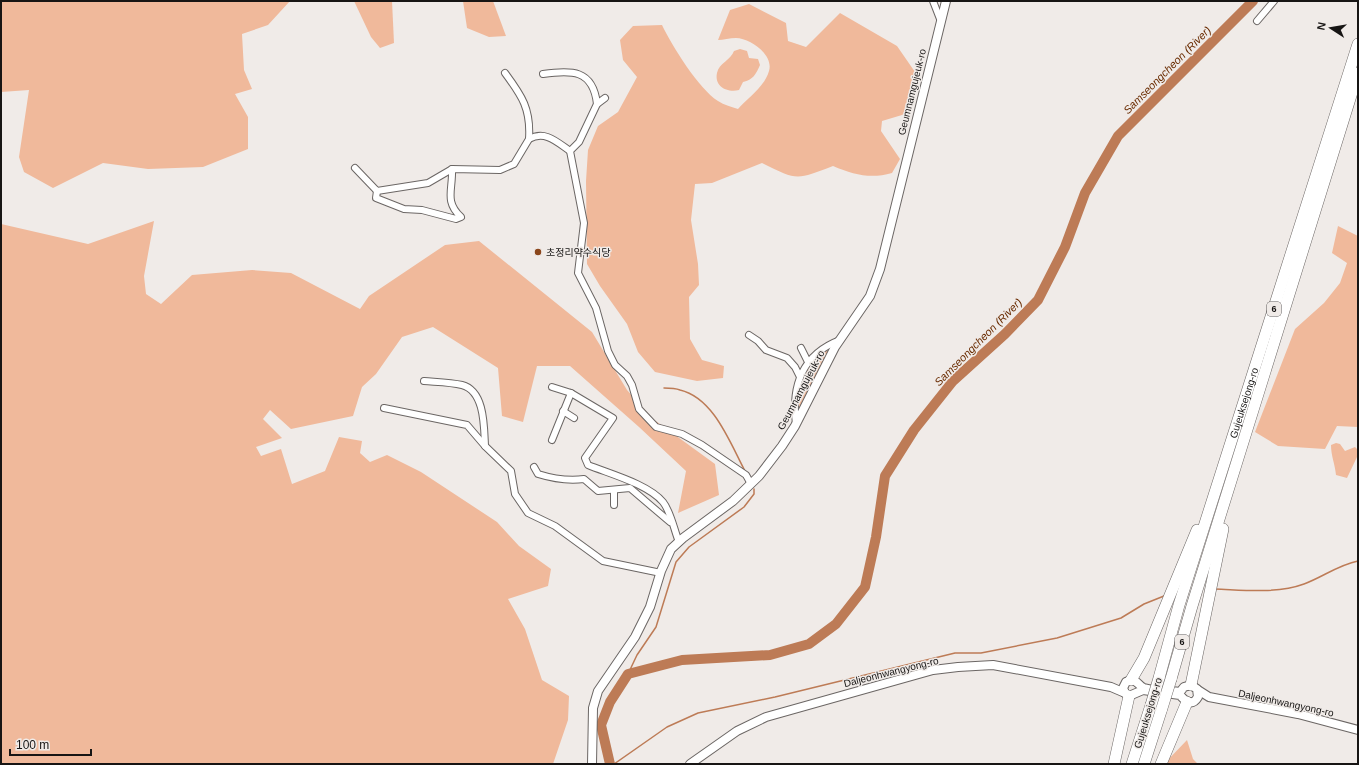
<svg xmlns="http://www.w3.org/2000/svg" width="1359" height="765" font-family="Arial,'Noto Sans KR',sans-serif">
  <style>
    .green { fill: #f0b99b }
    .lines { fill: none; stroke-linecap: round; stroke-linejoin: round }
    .stream { stroke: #bd7b56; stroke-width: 1.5 }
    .river { stroke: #bd7b56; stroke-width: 10 }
    .street-casing { stroke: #6b6664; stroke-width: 8 }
    .secondary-casing { stroke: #6b6664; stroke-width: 10 }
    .highway-casing { stroke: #6b6664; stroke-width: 12 }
    .street { stroke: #fff; stroke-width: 6 }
    .secondary { stroke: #fff; stroke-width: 8 }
    .highway { stroke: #fff; stroke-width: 11 }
    .highway-bridge-casing { stroke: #6b6664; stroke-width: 12; stroke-linecap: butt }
    .highway-bridge { stroke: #fff; stroke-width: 11 }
    .poi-dot { fill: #8b461b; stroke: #f0ebe8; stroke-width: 1.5 }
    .labels { text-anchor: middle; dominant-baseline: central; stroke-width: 3; stroke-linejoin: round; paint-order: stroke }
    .shield { fill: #f0ebe8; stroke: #585554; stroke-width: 1 }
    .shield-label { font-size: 9px; font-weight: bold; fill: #171514 }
    .street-label { font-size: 10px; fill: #171514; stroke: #f0ebe8 }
    .poi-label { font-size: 10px; fill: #171514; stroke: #f0ebe8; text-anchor: start }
    .water-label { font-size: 11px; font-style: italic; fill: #692b00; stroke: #f0ebe8 }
  </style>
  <rect width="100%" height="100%" fill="#f0ebe8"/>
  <g class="green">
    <polygon points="1,1 290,1 268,25 242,34 244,70 252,89 235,94 248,117 248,149 203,167 148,169 103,163 53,188 24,172 19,157 29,90 1,92"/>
    <polygon points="354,1 392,1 394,43 380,48 371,37"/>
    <polygon points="463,1 493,1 506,36 489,37 467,28"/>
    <path d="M749,4L786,23L788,41L806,47L840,13L897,46L915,72L911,109L902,115L882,121L881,131L900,159L892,173C871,179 854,175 833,166C796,180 798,181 762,163L712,183L695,184L691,220L698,264L699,285L689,297L690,339L702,360L724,366L723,378L697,381L655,372L638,352L627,324L600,286L587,264L586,181L588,150L598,126L618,112L637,77L623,60L620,40L633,26L662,25C672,46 699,89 718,101C724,105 732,107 738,109C748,98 765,86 769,71C774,55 750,38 736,38C730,38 723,40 718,40L730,10Z"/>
    <path d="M740,49L747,51L749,58L758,59L760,65C756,74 753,80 743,82L739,90C728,93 714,87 717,73C719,63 731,60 734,51Z"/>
    <polygon points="154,221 144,276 146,294 161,304 192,275 252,270 291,273 360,309 369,296 445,245 479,241 592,332 627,390 653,419 715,464 719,495 678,513 686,471 639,427 570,366 537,366 523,422 502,416 498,368 433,327 402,337 376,374 362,387 353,416 291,429 270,410 263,419 282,438 256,447 261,456 281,449 292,484 325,471 339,437 362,441 360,453 370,462 387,455 421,472 497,522 519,546 551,569 548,586 508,599 525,629 542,680 569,696 568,720 553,764 1,764 1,224 88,244"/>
    <polygon points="1338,226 1358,236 1358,427 1337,426 1325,449 1278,446 1255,432 1295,329 1324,303 1340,283 1347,263 1332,253"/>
    <path d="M829,349L799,409C800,376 803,369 829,349Z"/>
    <path d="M1336,443L1340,444L1345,451L1355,447L1357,449V457L1347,478L1336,475C1335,464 1331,456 1331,445Z"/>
    <polygon points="1187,740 1193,759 1198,764 1164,764"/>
  </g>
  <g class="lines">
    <g class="stream">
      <path d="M664,388C669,388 675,388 680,390C714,398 730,443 745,471"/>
      <path d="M1215,589C1244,590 1277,594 1304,584C1323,577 1338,565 1358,561"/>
      <polyline points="628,674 637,655 656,627 676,562 689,547 744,507 754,494 754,489"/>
      <polyline points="614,764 667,727 698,713 775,697 955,653 981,653 1057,638 1121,618 1144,604 1164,596"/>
    </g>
    <polyline class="river" points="610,764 601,725 610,702 628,674 682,660 770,655 809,644 836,624 865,587 876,537 885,476 914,430 953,381 1005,334 1038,300 1065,247 1085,193 1118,136 1253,1"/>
    <g class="street-casing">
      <g id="street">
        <polyline points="933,1 940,19"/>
        <polyline points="1257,21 1274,1"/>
        <path d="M505,73C522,96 531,109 529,139C545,130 557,142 570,151"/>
        <path d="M543,74C571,70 593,69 597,104L605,98"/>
        <polyline points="597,104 579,142 570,151 584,223 578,273 596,308 608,351 615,365 627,376 632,385 639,409 656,427 682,434 702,445 746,475 751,484"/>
        <polyline points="355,168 377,191 428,183 452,169 500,170 514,164 529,139"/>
        <path d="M377,191L376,198L404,209L422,210L456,219L461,217C444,201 453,190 452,169"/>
        <polyline points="749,335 758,341 766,350 787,358 795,367 800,377"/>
        <polyline points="801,348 808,362"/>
        <path d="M424,381C436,382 450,382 462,385C485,391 484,427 485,446L511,471L515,494L528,513L555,526L603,561L661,573"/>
        <path d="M552,387L571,393L613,418L585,458L588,465C610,474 648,484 663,502C671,512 674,530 679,542"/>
        <polyline points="384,408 467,425 485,446"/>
        <polyline points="563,411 574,418"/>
        <path d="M796,424C791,385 803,354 840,340"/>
        <polyline points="552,440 571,393"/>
        <path d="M534,467L538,474C554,479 568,481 584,479L598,491L630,488L670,522"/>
        <polyline points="614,505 614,490"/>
      </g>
    </g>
    <g class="secondary-casing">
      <g id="secondary">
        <path d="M1131,680C1138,680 1138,686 1144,688C1155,691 1169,691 1180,692L1184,687L1191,685L1197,689L1198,697C1192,707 1185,701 1180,695L1143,690L1129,696L1125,693L1123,688L1126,682Z"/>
        <polyline points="1198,690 1209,697 1298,714 1358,730"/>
        <polyline points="592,764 593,708 598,691 635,637 650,607 661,571 671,549 683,538 733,501 759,476 782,446 795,426 835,347 870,296 880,269 946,1"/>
        <polyline points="690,764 737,731 766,717 933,670 958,667 993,665 1111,687 1125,693"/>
      </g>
    </g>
    <g class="highway-casing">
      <g id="highway">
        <path id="s1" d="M1159,678L1179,605L1358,44"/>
        <polyline points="1171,679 1192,606 1358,73"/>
        <polyline points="1131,680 1144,658 1197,530"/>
        <polyline points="1191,685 1223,529"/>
        <polyline points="1114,764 1129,696"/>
        <polyline points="1132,764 1151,705"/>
        <polyline points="1144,764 1162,708"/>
        <polyline points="1161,764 1187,702"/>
      </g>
    </g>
    <use href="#street" class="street"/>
    <use href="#secondary" class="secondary"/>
    <use href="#highway" class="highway"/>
    <g class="highway-bridge-casing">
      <g id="highway-bridge">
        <polyline points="1151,705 1159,678"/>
        <polyline points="1162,708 1171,679"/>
      </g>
    </g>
    <use href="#highway-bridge" class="highway-bridge"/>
  </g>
  <circle class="poi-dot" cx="538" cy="252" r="4"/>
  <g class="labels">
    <g class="shield">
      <rect x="1267" y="302" width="14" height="14" rx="3"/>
      <rect x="1175" y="635" width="14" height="14" rx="3"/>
    </g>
    <g class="shield-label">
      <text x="1274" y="309">6</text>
      <text x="1182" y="642">6</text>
    </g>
    <g class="street-label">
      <text transform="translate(912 92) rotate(-76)">Geumnamgujeuk-ro</text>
      <text transform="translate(801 390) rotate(-62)">Geumnamgujeuk-ro</text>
      <text stroke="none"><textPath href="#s1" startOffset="288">Gujeuksejong-ro</textPath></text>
      <text transform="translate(891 672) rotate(-14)">Daljeonhwangyong-ro</text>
      <text transform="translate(1286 703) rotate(12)">Daljeonhwangyong-ro</text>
      <text transform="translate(1148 713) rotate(-73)">Gujeuksejong-ro</text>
    </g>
    <g class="poi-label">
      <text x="546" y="252">초정리약수식당</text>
    </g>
    <g class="water-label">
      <text transform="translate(1167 70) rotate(-45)">Samseongcheon (River)</text>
      <text transform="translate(978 342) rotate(-45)">Samseongcheon (River)</text>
    </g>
  </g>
  <rect width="1359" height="765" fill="none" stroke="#171514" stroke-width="4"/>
  <g transform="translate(1331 28) rotate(282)" stroke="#f0ebe8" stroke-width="3" paint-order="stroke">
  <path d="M0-3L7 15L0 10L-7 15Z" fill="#171514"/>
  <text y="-6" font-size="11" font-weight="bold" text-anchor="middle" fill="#171514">N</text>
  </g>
  <path d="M10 749v6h81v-6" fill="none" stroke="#171514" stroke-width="2"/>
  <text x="16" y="749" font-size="12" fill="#171514" stroke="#f0ebe8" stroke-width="3" paint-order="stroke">100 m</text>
</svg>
